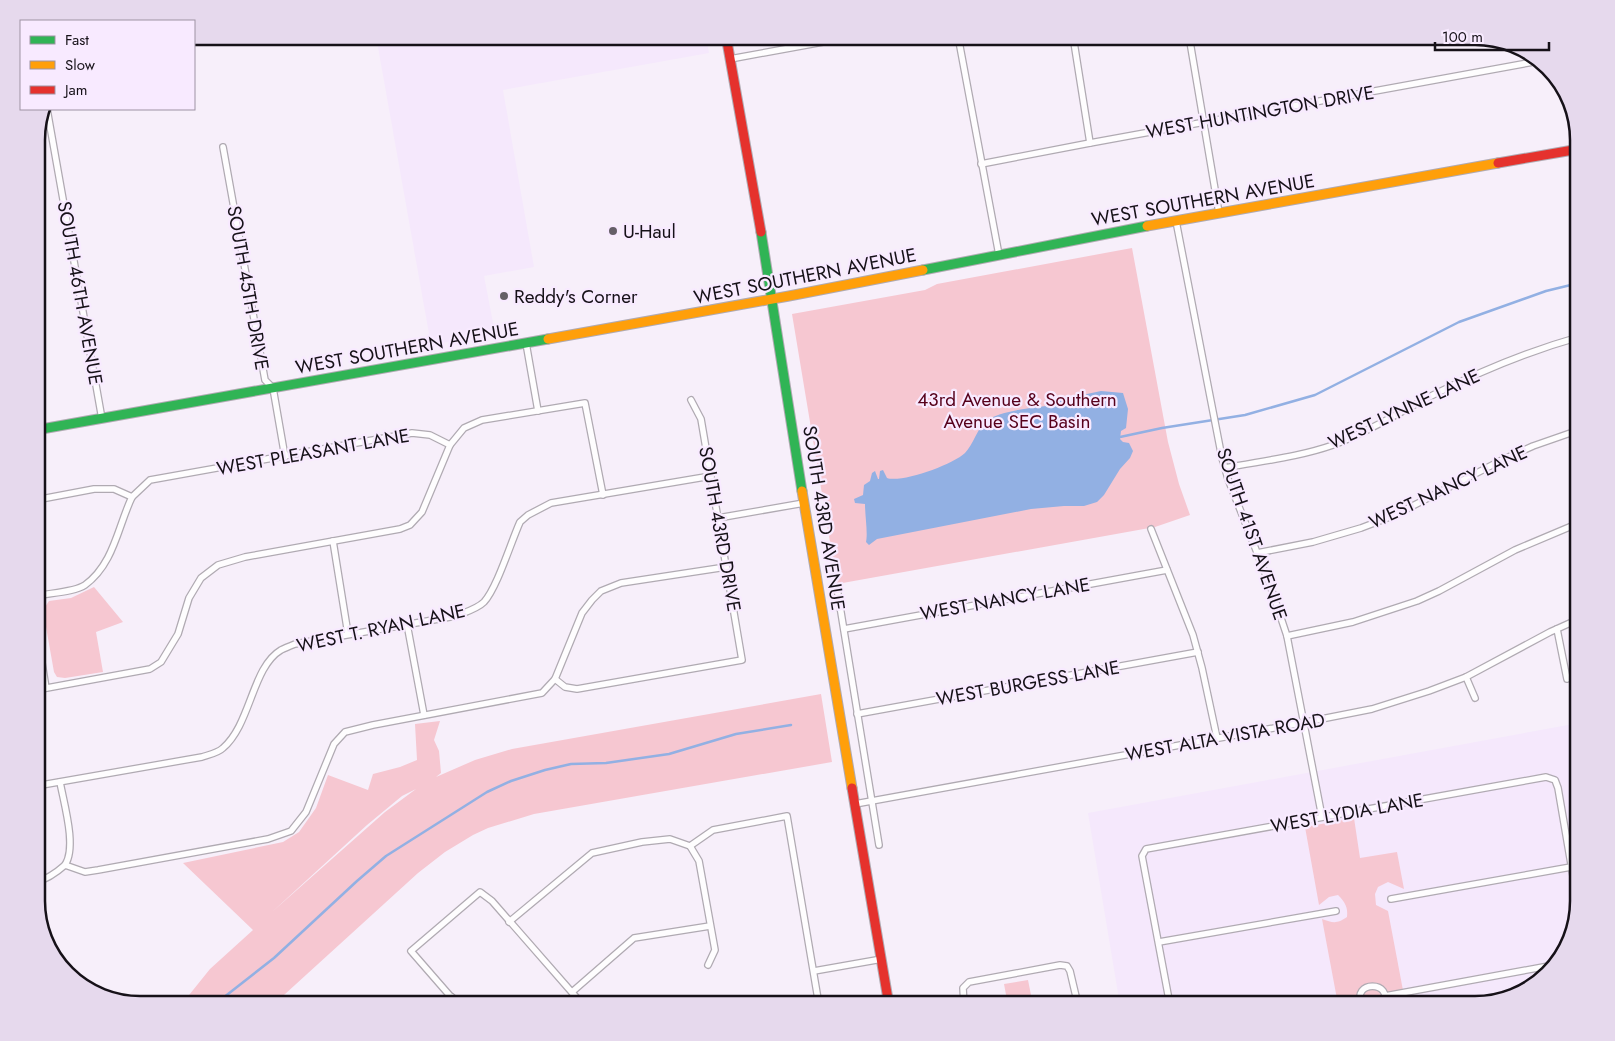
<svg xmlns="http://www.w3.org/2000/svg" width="1615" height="1041" font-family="Jost,sans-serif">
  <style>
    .built { fill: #f5e8fc }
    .green { fill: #f6c7d1; fill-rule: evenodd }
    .water { fill: #92b0e3 }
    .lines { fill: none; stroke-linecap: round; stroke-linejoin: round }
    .stream { stroke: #92b0e3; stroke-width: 2.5 }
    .street-casing { stroke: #b0aab2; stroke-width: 8 }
    .fast-casing { stroke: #b0aab2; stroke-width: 11 }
    .slow-casing { stroke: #b0aab2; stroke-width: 11 }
    .jam-casing { stroke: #b0aab2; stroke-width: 11 }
    .street { stroke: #fefdfe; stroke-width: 5.5 }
    .fast { stroke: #30b455; stroke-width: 9 }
    .slow { stroke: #ff9f0a; stroke-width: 9 }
    .jam { stroke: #e5322d; stroke-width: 9 }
    .poi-dot { fill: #655f67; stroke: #f8eaff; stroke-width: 2 }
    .labels { text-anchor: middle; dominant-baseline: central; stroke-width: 4.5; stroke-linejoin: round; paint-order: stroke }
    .street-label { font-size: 19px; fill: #161118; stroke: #f8eaff }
    .poi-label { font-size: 19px; fill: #161118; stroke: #f8eaff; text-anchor: start }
    .park-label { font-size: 19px; fill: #56001b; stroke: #f8eaff }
    .rim { fill: none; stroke: #161118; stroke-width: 2.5 }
  </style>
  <rect width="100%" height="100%" fill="#f7effa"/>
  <g class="built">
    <polygon points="376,36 706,36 709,53 503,90 534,267 484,276 495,333 431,345"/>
    <polygon points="1579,723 1579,901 1561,958 1527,991 1475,1005 1120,1005 1088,813"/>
  </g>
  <g class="green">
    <polygon points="1132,248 1168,442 1179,484 1190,515 1155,527 837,584 792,314 925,290 937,284"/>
    <polygon points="94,587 123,622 96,632 103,672 65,678 57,677 54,672 43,610 49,601 71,598"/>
    <path d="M821,694L832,762L534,814L488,828L473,835L445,852L418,873L273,1005H181L210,969L253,930L183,863L283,842L299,832L316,808L328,775L368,790L373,774L400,767L417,760L415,724L440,721L434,740L439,751L441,773L436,777L475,760L512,749ZM416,789L385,812L272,912L367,825L402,796Z"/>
    <path d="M1354,818L1360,858L1397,852L1404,889L1388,882L1378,887L1375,894L1376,905L1388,911L1405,1001L1391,1005H1354L1352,998L1337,999L1322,919C1333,923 1337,924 1347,917C1348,907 1345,902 1338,895L1329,897L1319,905L1305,827Z"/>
    <polygon points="1028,980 1033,1005 1008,1005 1004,984"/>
  </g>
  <path class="water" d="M1101,391L1123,393L1128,409L1126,428L1121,431L1120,439L1123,442L1129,443L1133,451L1130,458L1120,469L1104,495L1097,502L1084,506H1064L1031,509L877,539L869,545L866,542C868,533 865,516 865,504L855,503L854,499L863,495L864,485L870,481L872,473L875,471L878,479H879L880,471L883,470L887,478C902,483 952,465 965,453C973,445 978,427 986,421C1001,410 1033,408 1052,405L1054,401Z"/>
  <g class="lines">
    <g class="stream">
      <polyline points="1120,437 1162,428 1245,415 1315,395 1459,322 1546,291 1579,283"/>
      <polyline points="214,1005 274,958 357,881 386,856 487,792 511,781 545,770 571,764 606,763 669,754 736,734 791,725"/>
    </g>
    <g class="street-casing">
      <g id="street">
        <polyline points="958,36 999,255"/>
        <polyline points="1073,36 1090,143"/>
        <polyline points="1189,36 1219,213"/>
        <polyline points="730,59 856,36"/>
        <polyline points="47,109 102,419"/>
        <polyline points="223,147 265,380 273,388 285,457"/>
        <polyline points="981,164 1090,143 1539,61"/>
        <polyline points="1176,221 1222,458 1228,479 1271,588 1287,636 1322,817"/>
        <polyline points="526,343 538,411"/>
        <path d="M1225,468C1261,461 1299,457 1333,445C1369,432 1401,411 1435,394C1481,371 1529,351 1579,337"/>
        <polyline points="36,500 94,489 114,489 132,497 150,480 412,433 430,435 450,445 464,428 482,420 585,403 603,495"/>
        <polyline points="718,518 804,503"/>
        <polyline points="1151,529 1193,635 1202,668 1217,738"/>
        <polyline points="333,541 348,634"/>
        <polyline points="1257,553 1313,542 1361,528 1395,515 1502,460 1533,446 1579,430"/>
        <polyline points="837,588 879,845"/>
        <path d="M36,596C50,593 75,592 85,585C114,564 118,526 132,497"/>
        <polyline points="407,624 424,715"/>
        <polyline points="36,626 46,688"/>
        <polyline points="844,629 1167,570"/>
        <polyline points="1557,629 1567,679"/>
        <polyline points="1287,636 1353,622 1417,601 1439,591 1515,550 1579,523"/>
        <polyline points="1466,677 1475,698"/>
        <polyline points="555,679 565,687 577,689 742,660 701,419 691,400"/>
        <polyline points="36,690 150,669 161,662 178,634 189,598 201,578 218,565 245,557 400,529 410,525 422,512 450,445"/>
        <polyline points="857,714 1198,652"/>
        <path d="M60,782C64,804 77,847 65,865"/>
        <path d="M36,786L202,757C208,755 218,753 223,748C251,724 252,667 281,650C285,648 290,646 295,644L456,616C465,612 477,609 484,602C497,588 511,542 520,522L528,515L551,503L711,476"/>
        <polyline points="855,804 1296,724 1372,709 1429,691 1466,677 1550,632 1579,619"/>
        <polyline points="690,846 699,861 715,950 708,965"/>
        <path d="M36,882C48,879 56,873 65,865L85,872L98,870L268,839L291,831L306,812L334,744L345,732L373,725L542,693L555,679L582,613L592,600L601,591L621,583L726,567"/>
        <polyline points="1391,899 1571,867"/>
        <polyline points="509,922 592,853 642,842 670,839 690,846 713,830 787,816 819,1005"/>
        <polyline points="1159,942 1336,911"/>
        <polyline points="814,971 882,959"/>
        <polyline points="572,992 634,938 710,926"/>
        <polyline points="1385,996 1554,965"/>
        <polyline points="444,1005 452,997"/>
        <polyline points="458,1005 411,951 480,892 492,901 583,1005"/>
        <polyline points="964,1005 963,988 969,982 1060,965 1067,966 1070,971 1078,1005"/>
        <polyline points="1170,1005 1142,856 1146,849 1546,777 1555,780 1558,788 1578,905"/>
        <polyline points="1337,1005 1360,1001"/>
        <path d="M1362,1005C1350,980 1395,980 1383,1005"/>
      </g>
    </g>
    <g class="fast-casing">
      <g id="fast">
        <polyline points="761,232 802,491"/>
        <polyline points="923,270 1147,226"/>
        <polyline points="36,430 548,339"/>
      </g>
    </g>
    <g class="slow-casing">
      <g id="slow">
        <polyline points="1147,226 1498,163"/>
        <polyline points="548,339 789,296 923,270"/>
        <polyline points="802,491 852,788"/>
      </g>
    </g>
    <g class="jam-casing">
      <g id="jam">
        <polyline points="726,36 761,232"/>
        <polyline points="1498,163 1579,149"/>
        <polyline points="852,788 889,1005"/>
      </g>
    </g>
    <use href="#street" class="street"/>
    <use href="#fast" class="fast"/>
    <use href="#slow" class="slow"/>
    <use href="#jam" class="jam"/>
  </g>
  <g class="poi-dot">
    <circle cx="613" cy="231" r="5"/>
    <circle cx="504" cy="296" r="5"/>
  </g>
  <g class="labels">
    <g class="street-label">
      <text transform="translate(1260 112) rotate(-10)">WEST HUNTINGTON DRIVE</text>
      <text transform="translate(1203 200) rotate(-10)">WEST SOUTHERN AVENUE</text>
      <text transform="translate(805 276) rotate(-11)">WEST SOUTHERN AVENUE</text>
      <text transform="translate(248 288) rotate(80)">SOUTH 45TH DRIVE</text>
      <text transform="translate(80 293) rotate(80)">SOUTH 46TH AVENUE</text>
      <text transform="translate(407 348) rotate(-10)">WEST SOUTHERN AVENUE</text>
      <text transform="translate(1404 409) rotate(-25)">WEST LYNNE LANE</text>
      <text transform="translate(313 452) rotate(-10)">WEST PLEASANT LANE</text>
      <text transform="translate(1448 487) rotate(-25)">WEST NANCY LANE</text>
      <text transform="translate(824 518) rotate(81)">SOUTH 43RD AVENUE</text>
      <text transform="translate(720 529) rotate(80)">SOUTH 43RD DRIVE</text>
      <text transform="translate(1252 534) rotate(71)">SOUTH 41ST AVENUE</text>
      <text transform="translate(1005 599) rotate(-10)">WEST NANCY LANE</text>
      <text transform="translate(381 628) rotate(-12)">WEST T. RYAN LANE</text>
      <text transform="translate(1028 683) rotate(-10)">WEST BURGESS LANE</text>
      <text transform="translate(1225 737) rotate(-10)">WEST ALTA VISTA ROAD</text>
      <text transform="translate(1347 813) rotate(-10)">WEST LYDIA LANE</text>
    </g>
    <g class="poi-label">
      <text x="623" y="231">U-Haul</text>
      <text x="514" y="296">Reddy's Corner</text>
    </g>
    <g class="park-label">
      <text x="1017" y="399">43rd Avenue &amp; Southern<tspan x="1017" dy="22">Avenue SEC Basin</tspan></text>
    </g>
  </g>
  <path d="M0 0H1615V1041H0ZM140 45H1475A95 95 0 0 1 1570 140V901A95 95 0 0 1 1475 996H140A95 95 0 0 1 45 901V140A95 95 0 0 1 140 45Z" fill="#e6d9ed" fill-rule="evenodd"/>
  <path class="rim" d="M140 45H1475A95 95 0 0 1 1570 140V901A95 95 0 0 1 1475 996H140A95 95 0 0 1 45 901V140A95 95 0 0 1 140 45Z"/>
  <rect x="20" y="20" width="175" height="90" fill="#f8eaff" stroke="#9e93a3"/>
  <rect x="30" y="36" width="25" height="8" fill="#30b455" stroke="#9e93a3"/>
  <text x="65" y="45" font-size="15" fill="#161118">Fast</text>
  <rect x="30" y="61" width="25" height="8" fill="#ff9f0a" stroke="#9e93a3"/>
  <text x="65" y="70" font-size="15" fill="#161118">Slow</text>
  <rect x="30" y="86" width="25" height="8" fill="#e5322d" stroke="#9e93a3"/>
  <text x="65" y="95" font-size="15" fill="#161118">Jam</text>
  <path d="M1435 42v8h114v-8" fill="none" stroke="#161118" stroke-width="2.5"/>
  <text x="1442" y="42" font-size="15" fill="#161118" stroke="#f8eaff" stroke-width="4" paint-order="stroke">100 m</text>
</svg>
